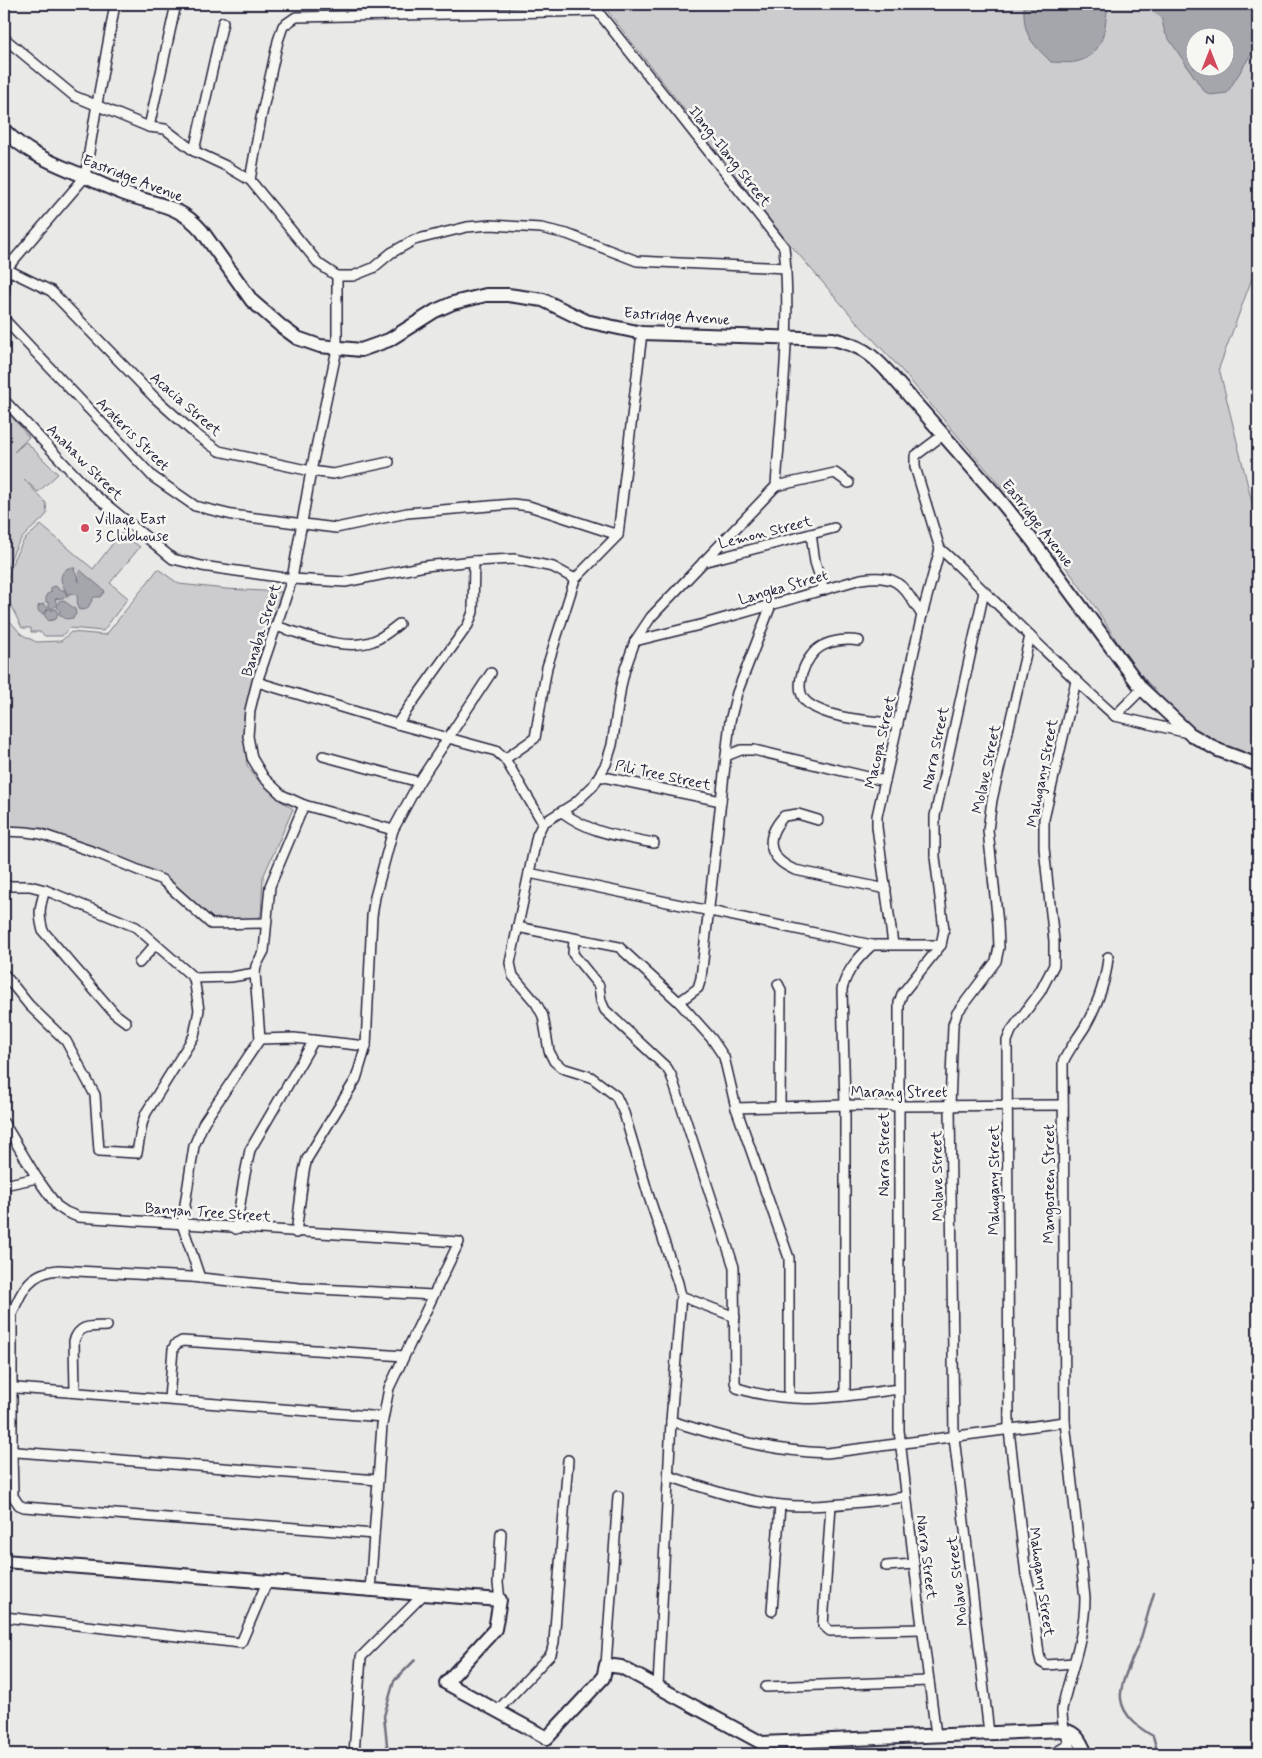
<svg xmlns="http://www.w3.org/2000/svg" width="1262" height="1758" font-family="Mynerve,sans-serif">
<rect width="100%" height="100%" fill="#e9e9e7"/>
<filter id="ink" filterUnits="userSpaceOnUse"><feTurbulence type="fractalNoise" baseFrequency=".02" numOctaves="2"/><feDisplacementMap in="SourceGraphic" scale="10" xChannelSelector="R" yChannelSelector="G"/><feConvolveMatrix kernelMatrix="1 2 1 2 8 2 1 2 1" color-interpolation-filters="sRGB"/></filter>
<g filter="url(#ink)">
<g fill="#ccccce" stroke="#777784" fill-rule="evenodd">
<path d="M602,4h656v120l-2,3 2,12v123l-39,106 39,159v232l-41,-16 -25,-16 -28,-26 -34,-39 -34,-54 -57,-77 -142,-166 -42,-45 -73,-85zM1194,38h30v30h-30z"/>
<path d="M4,408l25,29 -15,15 12,-10 32,32 -20,18 -14,-13 22,24 1,11c-7,9 -16,14 -23,22 -11,12 -15,28 -20,44z"/>
<path d="M41,525l52,44 28,-36 19,14 -30,36 18,15 -25,33 -34,-3 -7,8h-17l-5,-4h-9v-4h-9l-14,-28 -1,-19 7,-23 10,-18z"/>
<path d="M158,569l21,15 47,5 56,3 -22,61 -17,68 4,44 8,12 23,22 15,10 -30,68 -2,38 -4,4 -45,2 -44,-42 -126,-51h-38v-234l6,27 11,13 15,8 25,-1 10,-9 35,3z"/>
</g>
<g fill="#a5a5ac" stroke="#71717f" fill-rule="evenodd">
<path d="M1024,4h84c-3,21 -3,50 -29,57 -8,3 -20,1 -28,1 -21,-21 -28,-26 -27,-58z"/>
<path d="M1141,4c7,0 18,-2 24,0 11,5 23,5 35,0h58v39l-31,50 -17,2 -7,-5 -38,-57 -4,-16zM1194,38h30v30h-30z"/>
<path d="M68,568h7l-1,3 2,2 3,9 -1,-6 2,-6 25,21 -5,6h-6l-7,12 -6,1 -3,-1 -1,-14 -5,-2 -4,2c-6,-11 -12,-19 0,-27z"/>
<path d="M56,586l3,4h5l4,7 -13,2 2,6 -5,4 -3,-2v-4l-3,-1v-7l5,-3v-5z"/>
<path d="M63,600l12,9 1,5 -3,4 -7,1 -7,-5 1,-3 -3,-3 2,-7z"/>
<path d="M43,604l8,6 5,-1 2,4 -2,6 -7,2 -5,-6 4,-6 -5,5 -5,-3v-5z"/>
</g>
<g fill="none" stroke-linecap="round" stroke-linejoin="round">
<g stroke="#71717f" stroke-width="2.5">
<path d="M1154,1593c-5,16 -9,32 -14,48 -6,15 -21,42 -19,58 2,17 19,30 32,37l5,18"/>
<path d="M388,1754l-4,-38 10,-35 21,-21"/>
</g>
<defs>
<g id="street">
<path d="M592,4l192,243c8,76 -3,163 -8,239l-125,131 -16,24 -10,28 -4,17 -9,59 -6,19 -13,22 -18,17 -32,20 -6,12 -27,128 3,13 23,27 7,13 6,35 5,10 8,7 29,9 25,19 8,17 25,84 29,86 3,13 -10,125 -13,266"/>
<path d="M4,38l70,58 75,31 16,2 29,22 32,15 24,14 69,84 18,12h16l20,-8 18,-15 23,-13 53,-13 23,-2 51,3 26,6 70,27 149,7"/>
<path d="M149,127l27,-123"/>
<path d="M194,151l29,-129"/>
<path d="M250,180l11,-62 17,-77 5,-15 13,-9 303,-6"/>
<path d="M4,268l47,23 104,107 39,35 25,18 92,20 22,3 56,-12"/>
<path d="M337,276v73l-26,122 -19,108 -35,103 -7,28 -2,26 4,22 12,20 18,17 22,10 89,25"/>
<path d="M4,296l2,-27 79,-92 12,-73 18,-100"/>
<path d="M4,319l149,158 42,29 37,9 104,13 71,-15 106,-9 16,2 89,29"/>
<path d="M4,400l87,92 82,67 29,7 90,13 53,3 80,-16 49,-5 40,-2 39,8 22,12"/>
<path d="M776,486l59,-13 14,10"/>
<path d="M811,534l4,28 9,28"/>
<path d="M940,549c17,14 31,30 47,45 42,41 84,83 128,122"/>
<path d="M940,549l-25,-82v-11l28,-21"/>
<path d="M703,562l131,-34"/>
<path d="M275,626c29,8 69,26 98,15 9,-3 18,-11 26,-17"/>
<path d="M635,641l69,-17 157,-45c39,-6 42,8 61,36"/>
<path d="M859,641c-11,-2 -26,-1 -37,5 -17,9 -32,45 -13,58 23,16 61,16 89,20"/>
<path d="M257,682l140,42 99,27 9,8 38,64"/>
<path d="M1115,716l73,17"/>
<path d="M1115,716l27,-27"/>
<path d="M397,724l71,-99 5,-13 1,-51"/>
<path d="M323,756l96,26"/>
<path d="M726,756l15,-6h13l131,31"/>
<path d="M505,759l30,-21 12,-71 28,-88 43,-44 24,-202"/>
<path d="M599,776l122,25"/>
<path d="M562,812c30,22 57,24 92,31"/>
<path d="M818,820l-20,-6 -14,2c-20,22 -17,42 11,54l91,19"/>
<path d="M4,831l22,1 15,2 56,19 65,27 49,44 55,-1"/>
<path d="M529,873l343,72h69"/>
<path d="M4,886h26l15,4 91,37 58,51 37,-1 24,-4"/>
<path d="M45,890c-5,16 -7,23 -2,41l71,82 12,9"/>
<path d="M517,927l102,20 60,55 33,37 12,18 12,51 53,150v139"/>
<path d="M574,939l-1,15 26,32 2,15 4,9 62,58 4,7 63,192 1,115 2,6c55,18 105,9 161,1"/>
<path d="M893,944l-16,-117v-11l45,-201 18,-66"/>
<path d="M139,963l16,-18"/>
<path d="M4,974l25,31 37,36 29,54 4,56 38,2 5,-29 4,-11 48,-77 5,-26 -5,-32"/>
<path d="M778,984l3,6 -1,116"/>
<path d="M679,1002l19,-14 3,-10 29,-257 7,-28 34,-88"/>
<path d="M260,1039l34,-1 72,8"/>
<path d="M736,1108l109,-3 53,1 165,-1"/>
<path d="M4,1123l33,55 20,28 9,6 12,5 381,25 -70,146 -7,37 -12,166"/>
<path d="M4,1185l33,-7"/>
<path d="M236,1229l8,-50 6,-29 64,-110"/>
<path d="M296,1233l8,-62 3,-12 49,-80 10,-33 6,-130 3,-19 18,-67 26,-48 72,-109"/>
<path d="M200,1278l-18,-54 12,-78 10,-24 56,-83 -5,-66 1,-7 8,-15 6,-65 34,-81"/>
<path d="M681,1296l54,21"/>
<path d="M4,1387l379,30"/>
<path d="M75,1392l-1,-51c6,-18 18,-14 33,-15"/>
<path d="M845,1396v-291l-3,-116c5,-19 16,-31 30,-44"/>
<path d="M169,1399l4,-50 2,-4 7,-4 222,15"/>
<path d="M671,1421c55,17 98,30 156,32l238,-31"/>
<path d="M4,1451l374,29"/>
<path d="M669,1476c43,15 87,30 134,30 34,0 69,-5 103,-9"/>
<path d="M831,1505l-8,120 7,6 92,-2"/>
<path d="M374,1534l-350,-27 -5,-2 -6,-9 -1,-45v-137c9,-23 18,-42 46,-44l133,7 109,11 133,7"/>
<path d="M886,1566l28,-2"/>
<path d="M500,1600l-2,-17 3,-50"/>
<path d="M772,1611l8,-106"/>
<path d="M4,1617l237,26 26,-61"/>
<path d="M1074,1663l-28,2 -5,-3 -2,-8 -7,-57 -6,-22 -17,-145 -2,-389 4,-10 29,-39 14,-27v-24l-10,-93v-29l32,-138"/>
<path d="M606,1665l12,-169"/>
<path d="M766,1687l163,-6"/>
<path d="M498,1710l53,-56 3,-12 14,-182"/>
<path d="M989,1733l-35,-296 -4,-331 3,-81 4,-12 39,-52 3,-14 -1,-23 -10,-94 4,-30 38,-164"/>
<path d="M936,1735l-22,-171 -15,-134v-427l3,-9 39,-49 3,-15 -9,-73v-41l49,-224"/>
<path d="M354,1754l7,-97 62,-62"/>
<path d="M1053,1754l17,-10"/>
<path d="M1073,1754c-5,-14 -12,-29 -11,-45 8,-37 23,-73 23,-111l-20,-176 -2,-360c6,-13 15,-24 23,-37 12,-22 20,-44 22,-68"/>
</g>
<g id="secondary">
<path d="M4,130c23,24 52,34 82,47 13,6 25,12 39,17 31,11 54,10 77,37l50,70 30,26 15,11 23,8 41,4 28,-10 46,-29 18,-8 33,-8h22l35,5 43,21 56,12 191,6c27,7 37,13 56,34l107,122 36,45 110,149 48,45 28,16 40,15"/>
<path d="M4,1561l496,39 -5,29 -49,54 101,55 56,-60 3,-13 15,2 141,76 302,-13c14,3 17,13 22,24"/>
</g>
</defs>
<use href="#street" stroke="#22223b" stroke-width="12"/>
<use href="#secondary" stroke="#22223b" stroke-width="16"/>
<use href="#street" stroke="#f6f6f2" stroke-width="9"/>
<use href="#secondary" stroke="#f6f6f2" stroke-width="12"/>
</g>
</g>
<circle fill="#d1495b" stroke="#f6f6f2" stroke-width="2" cx="85" cy="528" r="5"/>
<g text-anchor="middle" stroke-width="5" stroke-linejoin="round" paint-order="stroke">
<g font-size="15" fill="#22223b" stroke="#f6f6f2">
<text transform="translate(730 156) rotate(52)" y="5">Ilang-Ilang Street</text>
<text transform="translate(133 178) rotate(21)" y="5">Eastridge Avenue</text>
<text transform="translate(677 316) rotate(4)" y="5">Eastridge Avenue</text>
<text transform="translate(186 404) rotate(41)" y="5">Acacia Street</text>
<text transform="translate(133 434) rotate(45)" y="5">Arateris Street</text>
<text transform="translate(85 462) rotate(45)" y="5">Anahaw Street</text>
<text transform="translate(1038 523) rotate(52)" y="5">Eastridge Avenue</text>
<text transform="translate(765 532) rotate(-14)" y="5">Lemon Street</text>
<text transform="translate(783 587) rotate(-16)" y="5">Langka Street</text>
<text transform="translate(261 630) rotate(-72)" y="5">Banaba Street</text>
<text transform="translate(880 742) rotate(-77)" y="5">Macopa Street</text>
<text transform="translate(935 748) rotate(-78)" y="5">Narra Street</text>
<text transform="translate(986 769) rotate(-78)" y="5">Molave Street</text>
<text transform="translate(1042 773) rotate(-79)" y="5">Mahogany Street</text>
<text transform="translate(663 775) rotate(12)" y="5">Pili Tree Street</text>
<text x="899" y="1097">Marang Street</text>
<text transform="translate(884 1154) rotate(-90)" y="5">Narra Street</text>
<text transform="translate(937 1176) rotate(-91)" y="5">Molave Street</text>
<text transform="translate(994 1180) rotate(-90)" y="5">Mahogany Street</text>
<text transform="translate(1049 1184) rotate(-90)" y="5">Mangosteen Street</text>
<text transform="translate(208 1212) rotate(4)" y="5">Banyan Tree Street</text>
<text transform="translate(927 1557) rotate(83)" y="5">Narra Street</text>
<text transform="translate(957 1581) rotate(-97)" y="5">Molave Street</text>
<text transform="translate(1042 1582) rotate(82)" y="5">Mahogany Street</text>
</g>
<g font-size="15" fill="#22223b" stroke="#f6f6f2" text-anchor="start">
<text x="95" y="524">Village East<tspan x="95" dy="17">3 Clubhouse</tspan></text>
</g>
</g>
<rect width="1262" height="1758" fill="none" stroke="#f6f6f2" stroke-width="20"/>
<rect x="10" y="10" width="1242" height="1738" fill="none" stroke="#22223b" stroke-width="2" filter="url(#ink)"/>
<g transform="translate(1210 52)"><circle r="24" fill="#f6f6f2" stroke="#a1a1a9"/>
<path d="M0-4L9 19L0 12L-9 19Z" fill="#d1495b"/>
<text y="-8" font-size="14" font-weight="bold" text-anchor="middle" fill="#22223b">N</text>
</g>
</svg>
